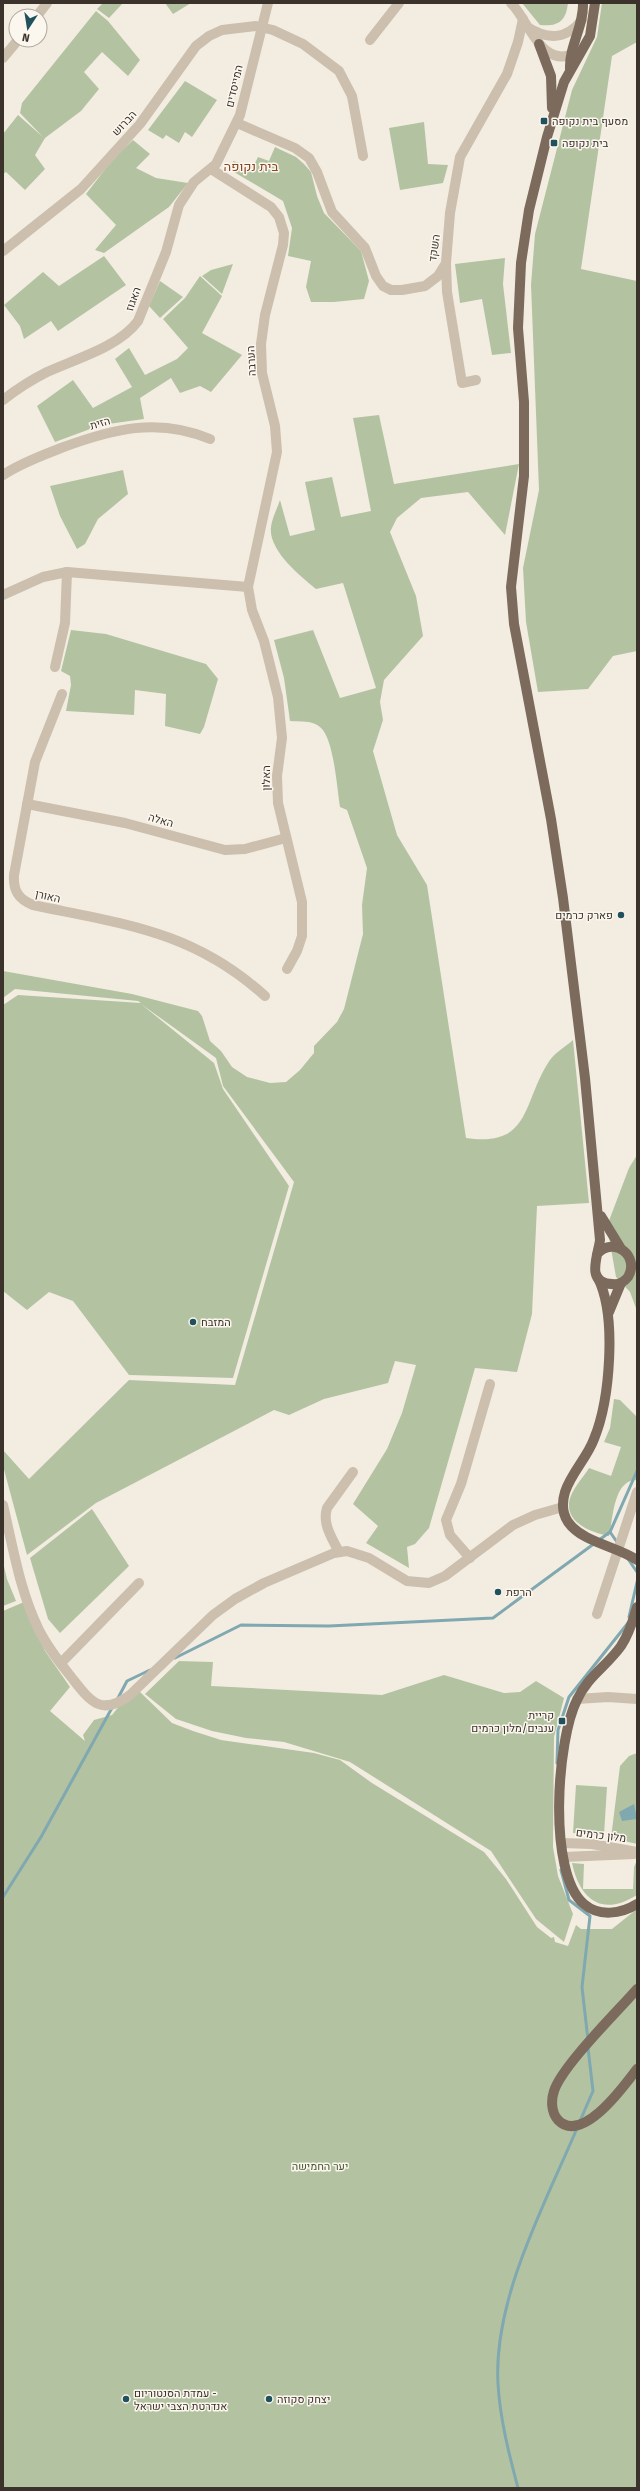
<svg xmlns="http://www.w3.org/2000/svg" width="640" height="2491" font-family="'Fira Sans',Heebo,sans-serif">
<rect width="100%" height="100%" fill="#f3ede1"/>
<g fill="#b3c3a1">
<path d="M103,3h20l-14,15 -12,-9z"/>
<path d="M165,3h26l-18,11z"/>
<path d="M522,3h46c-2,18 -10,24 -28,22z"/>
<path d="M602,3h35v39l-25,14 -31,213 56,12v370l-24,5 -25,33 -50,3 -12,-70 -3,-54 16,-78 -8,-205 4,-51 37,-144 25,-53z"/>
<path d="M96,11l12,10 32,39 -12,16 -26,-24 -18,20 15,17 -18,22 -36,27 -10,17 10,14 -20,21 -19,-18 -3,2v-40l15,-19 25,22 -23,-24 2,-10z"/>
<path d="M185,81l32,19 -25,37 -7,-5 -6,11 -13,-8 -3,4 -15,-9z"/>
<path d="M424,122l4,42 20,1 -5,18 -43,7 -11,-62z"/>
<path d="M133,140l17,14 -14,14 20,10 32,5 -19,24 -65,46 -9,-3 21,-25 -30,-31 27,-35z"/>
<path d="M275,147l21,10 8,7 7,8 6,24 7,17 37,38 8,30 -5,18 -30,3h-23l-5,-15 5,-26 -23,-5 4,-28 -9,-27 -49,-29 -1,-11 20,6 5,-10 11,4z"/>
<path d="M104,256l22,29 -68,46 -7,-10 -27,18 -4,-13 -16,-21 39,-33 16,14z"/>
<path d="M505,258l-2,26 8,69 -19,2 -10,-56 -22,4 -5,-39z"/>
<path d="M233,264l-11,30 -20,-18 9,-6z"/>
<path d="M200,276l22,20 -20,37 40,22 -31,37 -11,-6 -20,7 -9,-15 -31,20 4,21 -43,6 -46,17 -18,-36 36,-26 20,28 39,-21 -17,-28 14,-11 16,27 32,-16 11,-11 -25,-29 22,-21z"/>
<path d="M160,281l23,16 -23,21 -11,-12z"/>
<path d="M379,415l15,69 125,-20 -14,71 -37,-43 -47,6 -24,20 -7,14 26,64 7,40 -39,44 -4,22 3,18 -10,31 24,84 30,50 39,253c65,9 56,-34 82,-75 5,-9 17,-16 25,-23l16,163 -52,3 -5,108 -15,58 -42,-4 -46,160 -14,16 -8,3 2,21 -43,-25 12,-17 -25,-22 34,-55 15,-36 14,-48 -21,-4 -7,22 -64,16 -35,16 -15,-5 -178,93 -69,52 -24,-89v-16l26,29 100,-99 106,5 59,-203 -71,-96 -7,-28 -75,-54 73,59 9,26 66,97 -56,192 -104,-3 -56,-74 -24,-9 -22,18 -24,-19v-286l15,-10 123,8 -3,-2 -123,-12 -12,9v-27l129,23 66,17 4,5 8,25 11,10 11,16 15,10 23,6 16,-1 14,-12 14,-17v-7l23,-24 7,-13 19,-75 -1,-29 5,-37 -20,-58 -7,-3c-3,-18 -6,-69 -20,-80 -8,-7 -20,-5 -30,-6l-6,-43 -10,-38 39,-10 27,68 36,-10 -33,-105 -27,6c-16,-13 -48,-39 -45,-62 1,-9 6,-18 9,-27l10,36 25,-6 -10,-48 27,-5 9,40 30,-6 -18,-93z"/>
<path d="M123,470l5,24 -30,25 -13,25 -8,5 -17,-33 -10,-30z"/>
<path d="M71,630l35,4 100,30 12,15 -14,48 -4,7 -35,-8 1,-32 -31,-4 -1,25 -68,-4 5,-26 -1,-9 -9,-5z"/>
<path d="M637,1155v156l-7,-19 -14,-15 -9,-51 22,-58z"/>
<path d="M614,1399l6,1 17,17v63c-24,-1 -24,41 -28,56 -16,-3 -42,-12 -40,-33 1,-12 14,-25 20,-35l22,8 10,-29 -17,-5 6,-14z"/>
<path d="M92,1509l37,57 -69,67 -12,-14 -18,-61z"/>
<path d="M3,1562l4,17 9,22 -13,5z"/>
<path d="M24,1602l21,49 25,36 -20,24 35,30 -2,-6 11,-15 18,-5 8,-10 19,-14 33,32 21,8 28,9 93,13 26,7 32,23 112,69 22,27 31,48 14,11 3,-1 1,5 13,4 8,-21 5,4h31l25,-20v579h-634v-877z"/>
<path d="M179,1661l34,1 -2,24 171,9 62,-20 60,18 16,-1 16,-11 28,17 -10,39 -1,110 5,29 15,38 -9,28 -28,-23 -45,-68 -141,-89 -66,-20 -38,-4 -34,-7 -36,-12 -31,-25z"/>
<path d="M637,1753v91l-26,-6 9,-72 9,-10z"/>
<path d="M576,1785l31,2 -3,48 -31,-2z"/>
<path d="M637,1860v35c-35,22 -57,5 -65,-32l12,1 -1,25h50l1,-22z"/>
</g>
<path fill="#80a8b0" d="M634,1804l3,15 -15,2 -3,-9z"/>
<g fill="none" stroke-linecap="round" stroke-linejoin="round">
<g stroke="#80a8b0" stroke-width="3">
<path d="M599,1540l11,-8"/>
<path d="M617,1542l-7,-10 27,-61"/>
<path d="M628,1559l9,13"/>
<path d="M629,1617l8,-35"/>
<path d="M175,1658l66,-33 88,1 164,-8 102,-75"/>
<path d="M117,1700l10,-19 23,-11"/>
<path d="M557,1763l1,-33 11,-33 59,-74"/>
<path d="M561,1870l8,30 21,16 -8,71 6,53"/>
<path d="M3,1897l38,-60 72,-131"/>
<path d="M580,2121l13,-30 -5,-43"/>
<path d="M518,2488c-9,-34 -18,-69 -20,-104 -5,-85 47,-180 80,-258"/>
</g>
<g stroke="#ccbfad" stroke-width="10">
<path d="M511,3c18,17 30,69 67,49"/>
<path d="M37,16l10,-13"/>
<path d="M527,27c21,13 39,13 55,-7"/>
<path d="M370,40l29,-37"/>
<path d="M3,58l15,-18"/>
<path d="M237,123l58,25 14,10 8,14 15,40 33,36 11,28 7,10 8,4h11l23,-4 13,-10 8,-13 4,-50 10,-56 47,-83 11,-32 5,-23"/>
<path d="M211,169l60,38 8,10 5,16 -1,12 -18,70 -4,29 1,29 13,53 2,26 -29,135 4,23 12,31 14,56 4,41 -5,38 1,27 24,99v34l-5,15 -10,18"/>
<path d="M3,251l78,-62 59,-65 56,-78 13,-10 13,-6 34,-4 17,4 30,14 36,27 13,25 11,60"/>
<path d="M446,264l1,28 15,91 14,-3"/>
<path d="M3,400c14,-11 28,-20 44,-28 28,-13 72,-25 91,-51l28,-69 13,-47 15,-23 22,-18 24,-49 28,-112"/>
<path d="M3,475c18,-12 38,-19 58,-27 51,-19 97,-31 149,-9"/>
<path d="M3,595l40,-18 24,-5 181,15"/>
<path d="M55,667l10,-44 2,-51"/>
<path d="M62,694l-27,68 -21,113c-1,15 4,24 19,30 91,19 160,26 232,91"/>
<path d="M27,804l98,19 100,27 20,-1 41,-11"/>
<path d="M3,1505c10,42 17,87 36,125 9,18 21,33 33,48 18,23 29,39 58,17l83,-80 22,-16 29,-16 70,-30 13,-2 22,7 38,23 22,2 16,-7 68,-51 22,-10 28,-8"/>
<path d="M339,1552c-7,-14 -17,-28 -12,-44l26,-36"/>
<path d="M470,1558l-20,-23 -4,-15 15,-36 29,-100"/>
<path d="M597,1614l40,-122"/>
<path d="M61,1663l78,-80"/>
<path d="M577,1699l31,-2 29,2"/>
<path d="M562,1843l30,1 45,8"/>
<path d="M564,1857l70,-3"/>
</g>
<g stroke="#7c6b5d" stroke-width="10">
<path d="M595,3l-5,33 -26,46 -17,55 -18,73 -8,53 -3,65 6,74v74l-13,111 3,37 37,195 12,79 22,180 15,162c-2,16 -15,43 12,44 6,1 12,-2 16,-7 12,-20 -13,-42 -31,-23"/>
<path d="M539,44l12,32 1,32"/>
<path d="M570,69c-1,-23 14,-43 13,-66"/>
<path d="M601,1216l19,31"/>
<path d="M598,1278c19,38 12,122 -4,161 -7,19 -23,34 -29,53 -3,10 -3,21 3,30 15,21 49,24 69,38"/>
<path d="M609,1312l12,-29"/>
<path d="M637,1607c-4,14 -8,27 -16,39 -14,20 -34,31 -44,54 -20,39 -30,173 7,204 15,13 37,10 53,0"/>
<path d="M637,1989c-20,23 -75,77 -83,102 -3,9 -3,21 4,29 24,25 66,-34 79,-51"/>
</g>
</g>
<g fill="#21515c" stroke="#fbf6ee" stroke-width="1.5">
<rect x="540" y="117" width="8" height="8" rx="2"/>
<rect x="550" y="139" width="8" height="8" rx="2"/>
<circle cx="621" cy="915" r="4"/>
<circle cx="193" cy="1322" r="4"/>
<circle cx="498" cy="1592" r="4"/>
<rect x="558" y="1717" width="8" height="8" rx="2"/>
<circle cx="126" cy="2399" r="4"/>
<circle cx="269" cy="2399" r="4"/>
</g>
<g text-anchor="middle" stroke-width="3" stroke-linejoin="round" paint-order="stroke">
<g font-size="11" fill="#3a322b" stroke="#fbf6ee">
<text transform="translate(234 86) rotate(-77)" y="4">המייסדים</text>
<text transform="translate(124 123) rotate(-47)" y="4">הברוש</text>
<text transform="translate(434 248) rotate(-82)" y="4">השקד</text>
<text transform="translate(133 299) rotate(-70)" y="4">האגוז</text>
<text transform="translate(251 361) rotate(-93)" y="4">הערבה</text>
<text transform="translate(100 423) rotate(-16)" y="4">הזית</text>
<text transform="translate(266 778) rotate(-89)" y="4">האלון</text>
<text transform="translate(161 820) rotate(16)" y="4">האלה</text>
<text transform="translate(48 896) rotate(13)" y="4">האורן</text>
<text transform="translate(601 1835) rotate(7)" y="4">מלון כרמים</text>
</g>
<g font-size="11" fill="#3a322b" stroke="#fbf6ee" text-anchor="start">
<text x="552" y="125">מסעף בית נקופה</text>
<text x="562" y="147">בית נקופה</text>
<text x="613" y="919" text-anchor="end">פארק כרמים</text>
<text x="201" y="1326">המזבח</text>
<text x="506" y="1596">הרפת</text>
<text x="554" y="1719" text-anchor="end">קריית<tspan x="554" dy="13">ענבים/מלון כרמים</tspan></text>
<text x="134" y="2397">עמדת הסנטוריום -<tspan x="134" dy="13">אנדרטת הצבי ישראל</tspan></text>
<text x="277" y="2403">יצחק סקוזה</text>
</g>
<g font-size="11" fill="#44582f" stroke="#fbf6ee">
<text x="320" y="2170">יער החמישה</text>
</g>
<g font-size="13" fill="#884925" stroke="#fbf6ee">
<text x="251" y="171">בית נקופה</text>
</g>
</g>
<rect width="640" height="2491" fill="none" stroke="#3a322b" stroke-width="8"/>
<g transform="translate(28 28) rotate(192)"><circle r="19" fill="#fbf6ee" stroke="#aea8a0"/>
<path d="M0-3L7 15L0 10L-7 15Z" fill="#21515c"/>
<text y="-6" font-size="11" font-weight="bold" text-anchor="middle" fill="#3a322b">N</text>
</g>
</svg>
